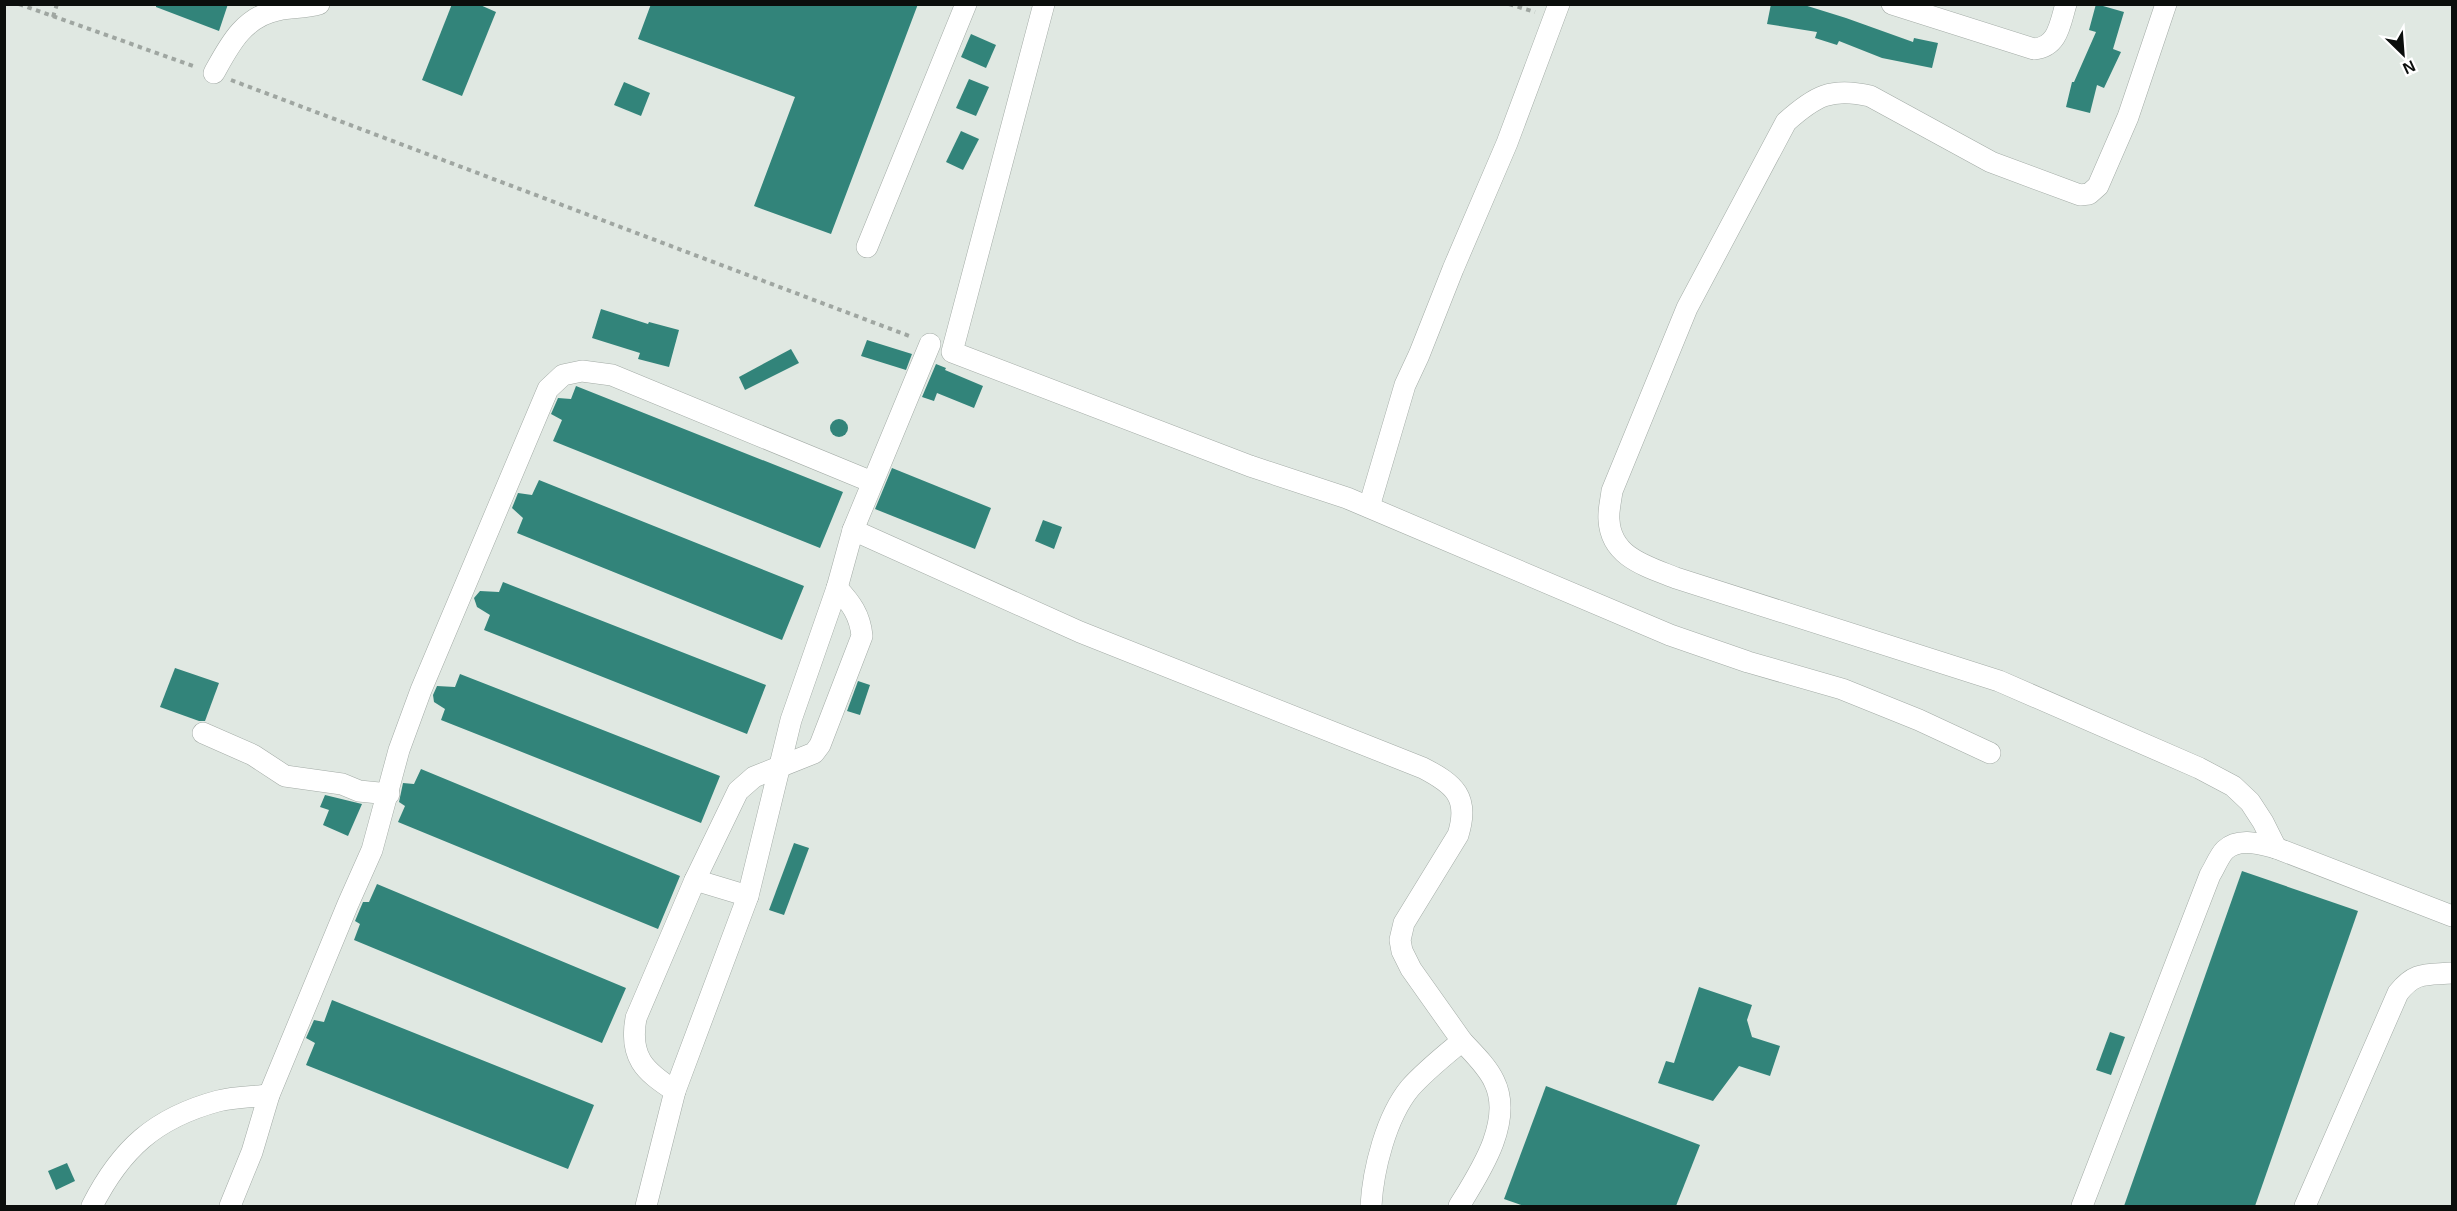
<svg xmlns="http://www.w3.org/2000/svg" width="2457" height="1211" font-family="Arial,sans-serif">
<rect width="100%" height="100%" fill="#e0e8e2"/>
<g fill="#32847a">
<path d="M156,4h72l-9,27 -63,-24z"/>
<path d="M452,4h26l18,8 -34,84 -40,-16z"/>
<path d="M651,4h267l-87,230 -77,-28 41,-109 -157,-58z"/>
<path d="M1771,4h30l45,14 67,24 1,-4 24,5 -6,25 -50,-10 -43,-17 -2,4 -22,-7 2,-6 -50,-8z"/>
<path d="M2096,4l28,8 -11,37 8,3 -17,36 -7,-3 -7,28 -24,-6 6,-25h2l22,-50 -7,-2z"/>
<path d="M971,34l25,11 -10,23 -25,-11z"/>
<path d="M969,79l20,8 -13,29 -20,-8z"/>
<path d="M624,82l26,11 -9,23 -27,-11z"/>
<path d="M961,131l18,8 -16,31 -17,-8z"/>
<path d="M601,309l47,15 1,-2 30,8 -10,37 -31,-8 2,-6 -48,-15z"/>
<path d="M867,340l45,14 -6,16 -45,-14z"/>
<path d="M791,349l8,14 -54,27 -6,-13z"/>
<path d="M936,364l10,4 -1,2 38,16 -9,22 -37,-15 -3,8 -12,-4z"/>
<path d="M576,386l267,106 -23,56 -267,-107 9,-21 -11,-6 7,-16 13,1z"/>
<circle cx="839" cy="428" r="9"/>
<path d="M892,468l99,40 -16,41 -100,-40z"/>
<path d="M539,480l265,106 -22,54 -265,-107 6,-15 -11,-10 6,-15 14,2z"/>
<path d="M1043,520l19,7 -8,22 -19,-8z"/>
<path d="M503,582l263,103 -19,49 -263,-104 6,-15 -13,-8 -3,-9 6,-7 19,1z"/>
<path d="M175,668l44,15 -14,38h-6l-39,-14z"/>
<path d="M460,674l260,102 -19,47 -260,-103 4,-11 -11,-7 -1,-7 4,-9 18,1z"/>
<path d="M858,681l12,4 -10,30 -13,-4z"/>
<path d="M421,769l259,107 -22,53 -260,-107 7,-16 -6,-4 4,-19 11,1z"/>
<path d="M325,795l37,9 -14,32 -25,-11 6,-15 -9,-3z"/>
<path d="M794,843l15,5 -25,67 -15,-5z"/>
<path d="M2242,871l116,40 -103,295h-131z"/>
<path d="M377,884l249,104 -24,55 -248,-103 6,-16 -5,-3 5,-12 3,-7h6z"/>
<path d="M1699,987l53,18 -5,15 5,17 28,9 -10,30 -31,-10 -26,35 -55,-18 8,-22 8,2z"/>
<path d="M332,1000l262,105 -26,64 -262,-104 9,-22 -9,-5 8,-18 10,2z"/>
<path d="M2110,1032l15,5 -14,38 -15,-5z"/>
<path d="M1546,1086l154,59 -24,61h-152l-20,-7z"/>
<path d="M67,1163l8,18 -19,9 -8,-19z"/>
</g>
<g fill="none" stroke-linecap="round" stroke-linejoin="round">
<defs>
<g id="minor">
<path d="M1044,4l-92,348 298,114 97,32 323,137 78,27 94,27 77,31 71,33"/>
<path d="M1892,4l142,45c24,-2 26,-25 32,-45"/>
<path d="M2166,4l-38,113 -30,69 -9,8 -9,1 -89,-33 -121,-66c-39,-9 -55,0 -84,26l-99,186 -75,183c-1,9 -4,20 -3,29 2,37 37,46 67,58l323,103 200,87 34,18 17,16 13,20 13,26"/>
<path d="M214,73c15,-27 29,-56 64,-63 13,-3 28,-2 41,-6"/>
<path d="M867,247l99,-243"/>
<path d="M930,344l-77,186 227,102 343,136c31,16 47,29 35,67l-54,88 -4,17 2,11 9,18 51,72"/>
<path d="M1369,507l36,-122 14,-30 34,-86 54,-126 52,-139"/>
<path d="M203,733l50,22 32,21 57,8 17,7 30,3"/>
<path d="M695,880l53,16"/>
<path d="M675,1091c-31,-20 -46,-34 -39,-73l59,-138 43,-89 16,-14 60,-24 6,-8 42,-109c-2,-21 -11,-33 -25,-48"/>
<path d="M92,1206c29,-57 63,-88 126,-105 16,-4 34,-4 51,-6"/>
<path d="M230,1206l22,-54 17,-57 79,-191 24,-54 27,-100 22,-60 127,-301 15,-14 19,-4 30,4 260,107"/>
<path d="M646,1206l29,-115 73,-195 43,-176 46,-132 16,-58"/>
<path d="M1371,1206c2,-36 15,-89 39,-118 15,-17 34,-32 52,-47 11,12 25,25 32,40 20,40 -14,91 -35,125"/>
<path d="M2082,1206l128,-331c5,-8 9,-19 15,-25 14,-13 35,-6 51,-2l176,68"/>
<path d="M2305,1206l93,-213c17,-22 29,-18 54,-20"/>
</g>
</defs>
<use href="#minor" stroke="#a3aba6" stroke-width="22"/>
<g stroke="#9fa6a1" stroke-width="4" stroke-dasharray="4.5 4.5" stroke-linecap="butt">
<path d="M19,4l177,63"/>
<path d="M1509,4l26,8"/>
<path d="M53,17l4,-13"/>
<path d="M231,80l681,257"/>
</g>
<use href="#minor" stroke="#fff" stroke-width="21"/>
</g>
<rect width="2457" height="1211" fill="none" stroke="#0b0e0c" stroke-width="12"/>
<g transform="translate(2403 54) rotate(155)" stroke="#ffffff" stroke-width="4.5" paint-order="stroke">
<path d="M0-4.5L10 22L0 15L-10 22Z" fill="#0b0e0c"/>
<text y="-9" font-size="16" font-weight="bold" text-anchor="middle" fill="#0b0e0c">N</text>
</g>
</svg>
